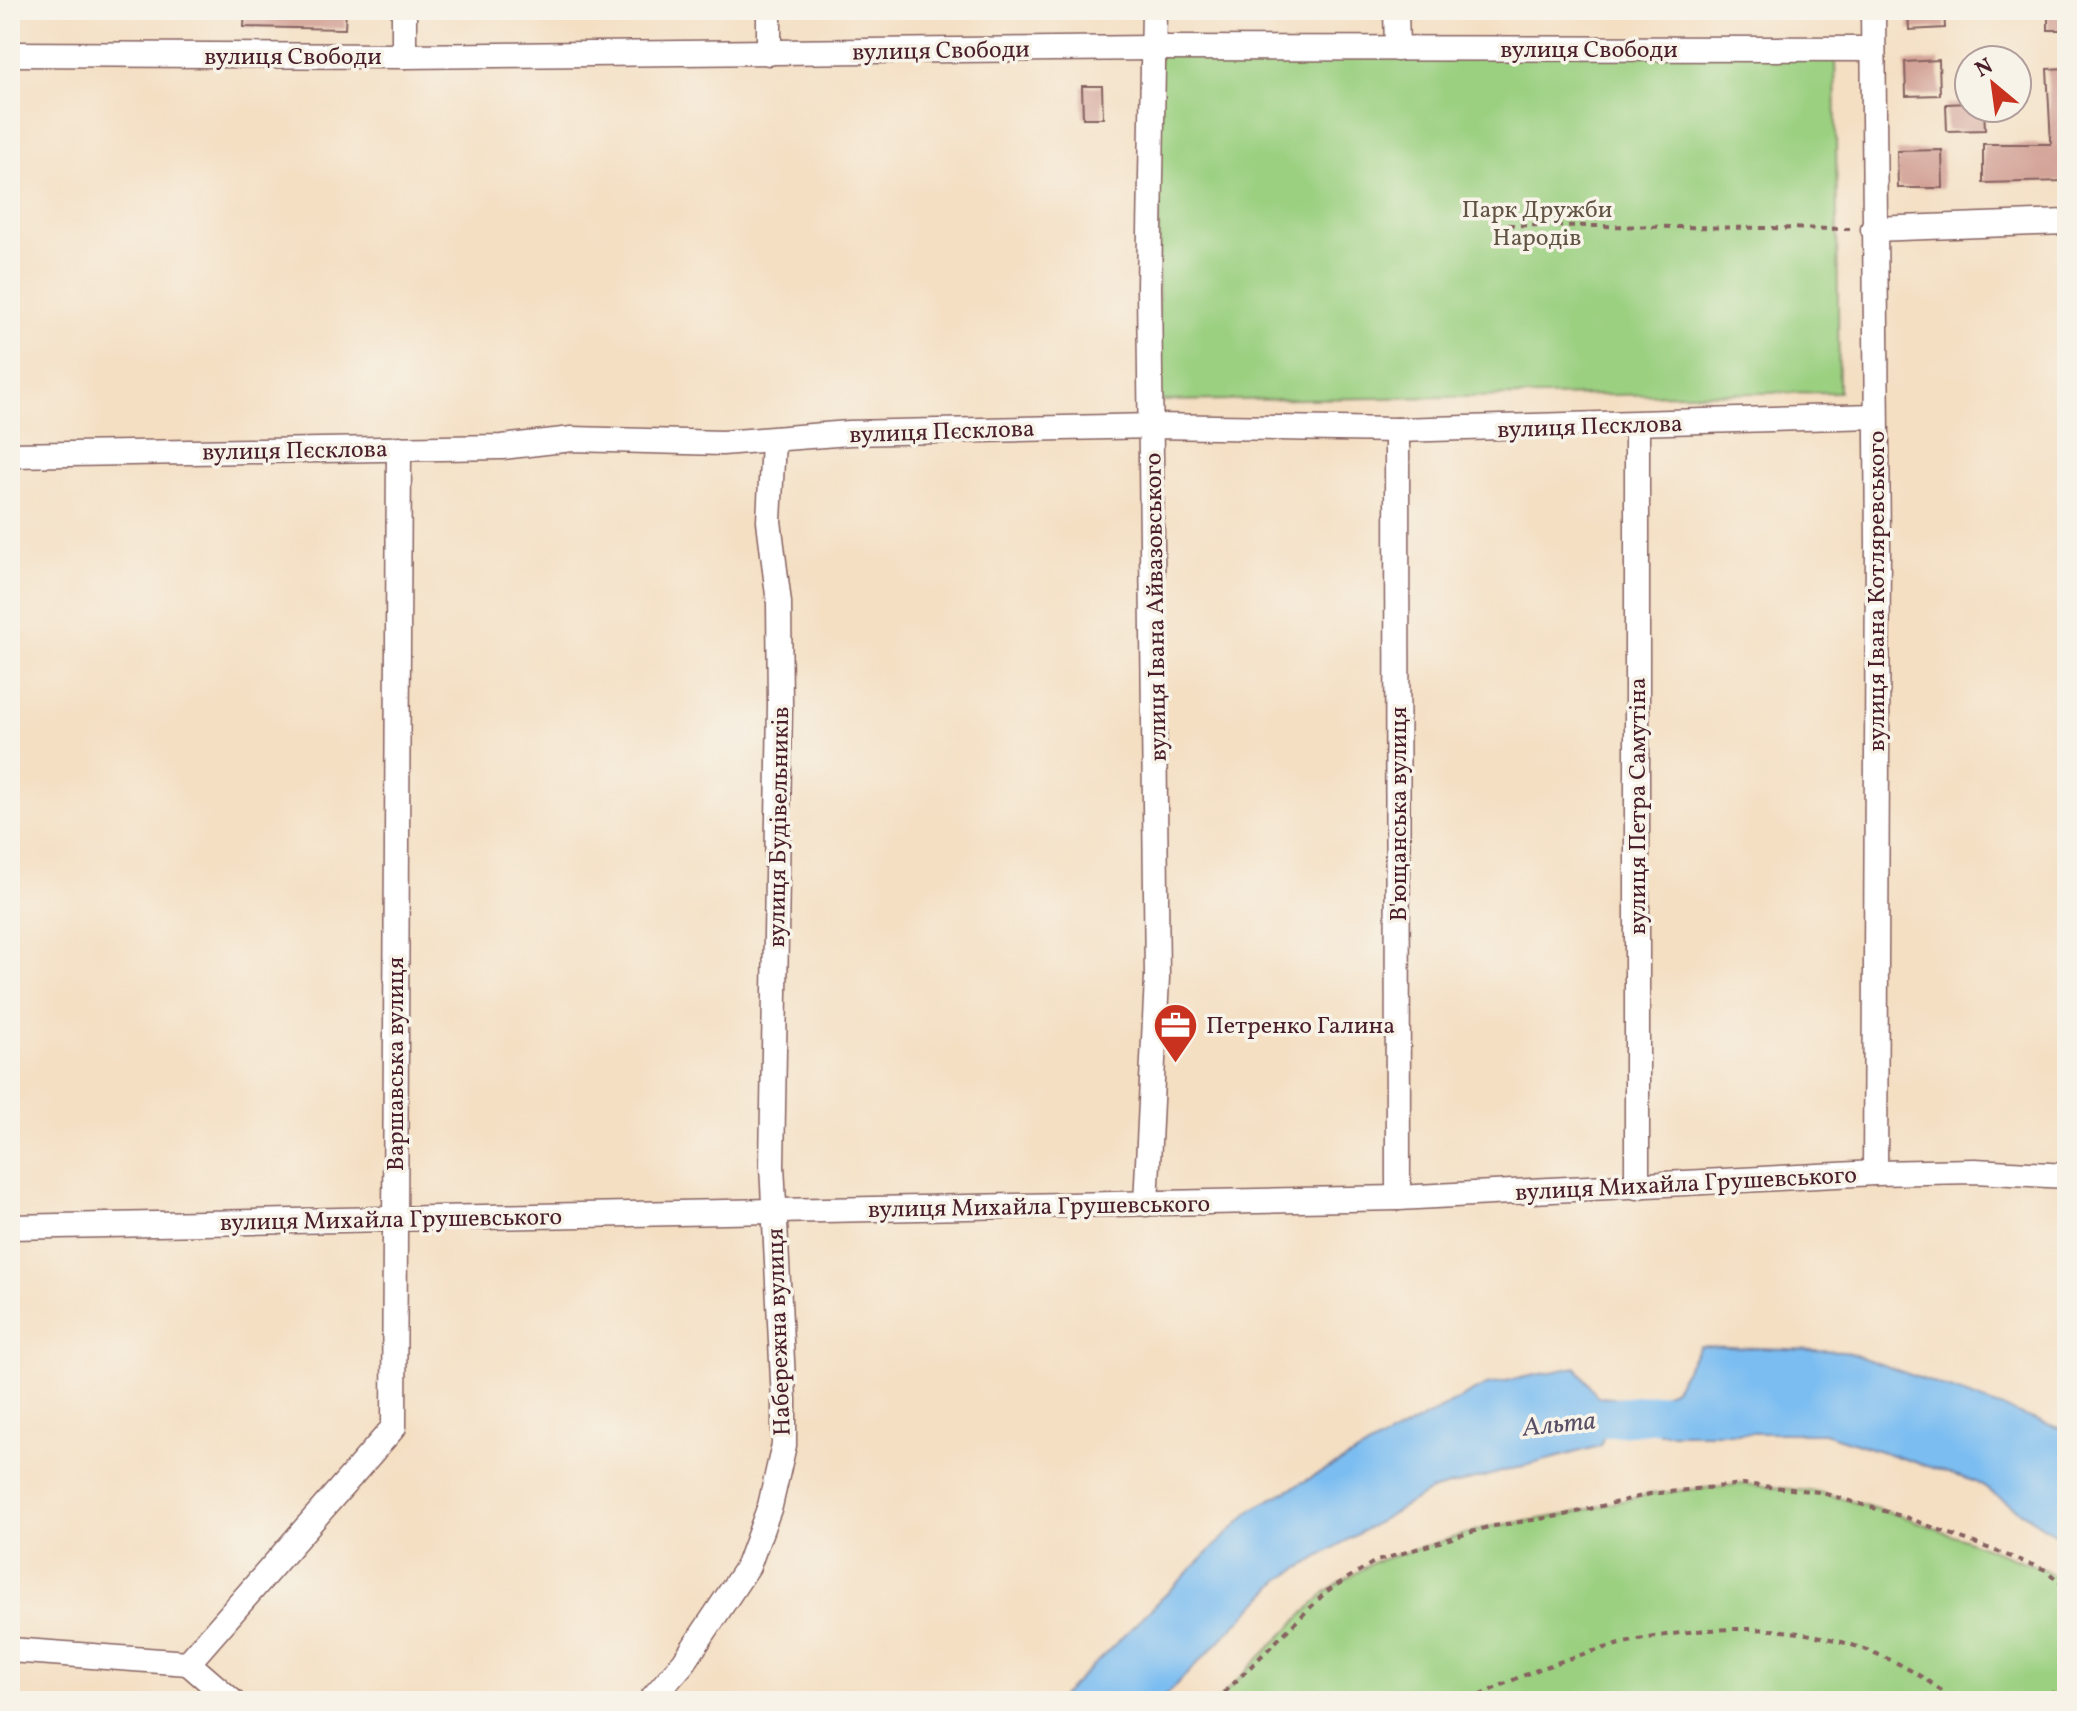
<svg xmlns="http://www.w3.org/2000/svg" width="2077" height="1711" font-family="Vollkorn,serif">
<rect width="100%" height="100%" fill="#f7f3e8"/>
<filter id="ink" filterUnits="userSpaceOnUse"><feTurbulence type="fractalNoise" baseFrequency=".0125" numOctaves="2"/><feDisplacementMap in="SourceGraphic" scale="16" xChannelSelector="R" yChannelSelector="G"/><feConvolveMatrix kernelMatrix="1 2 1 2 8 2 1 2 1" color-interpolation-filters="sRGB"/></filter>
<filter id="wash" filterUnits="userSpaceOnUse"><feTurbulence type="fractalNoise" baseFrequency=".006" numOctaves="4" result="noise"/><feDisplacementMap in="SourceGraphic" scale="32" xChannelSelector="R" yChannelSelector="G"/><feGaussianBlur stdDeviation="1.8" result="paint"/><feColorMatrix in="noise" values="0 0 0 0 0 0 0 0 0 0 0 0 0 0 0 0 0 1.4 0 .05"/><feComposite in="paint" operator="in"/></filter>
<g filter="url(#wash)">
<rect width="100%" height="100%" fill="#f4dfc3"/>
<g fill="#9bd081" stroke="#727856" stroke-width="2">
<path d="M1835,49l4,343 -681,9 1,-347z"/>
<path d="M1743,1484l76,8 89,26 138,52 21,19v112h-851l111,-110 47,-29 114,-35 77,-12 85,-21z"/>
</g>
<g fill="#7cbdf1" stroke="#636e8e" stroke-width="2">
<path d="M1700,1346l144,5 223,80v111l-91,-60 -152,-49h-165l-4,-35 19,-9z"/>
<path d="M1576,1367l22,30 28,2 3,27 -25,9 -4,11 -170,45 -150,89 -120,121h-103l197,-193 232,-123z"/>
</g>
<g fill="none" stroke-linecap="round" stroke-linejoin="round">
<path stroke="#7cbdf1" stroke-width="38" d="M1578,1421l130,-13"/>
</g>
<g id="blocks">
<g fill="#d09b90">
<path d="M245,10h101l-1,19 -101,-2z"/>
<path d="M1908,10h36l1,18 -36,2z"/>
<rect x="2048" y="10" width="19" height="20"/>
<path d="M1939,60l1,35 -34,1 -1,-34z"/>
<path d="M2067,68v113l-84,2v-39h68l-4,-75z"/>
<path d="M1082,86h20l1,32h-20z"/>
<path d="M1969,103v5h15l1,22 -38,1 -1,-27z"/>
<path d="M1942,150l1,38h-45l-1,-37z"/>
</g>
</g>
</g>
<g filter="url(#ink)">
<use href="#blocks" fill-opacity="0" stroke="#866260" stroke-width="2"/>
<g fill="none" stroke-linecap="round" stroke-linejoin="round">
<defs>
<g id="minor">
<path d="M404,10v46"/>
<path d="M769,10v43"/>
<path d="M1396,10l1,39"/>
<path d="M1873,10l5,534 -3,629"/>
<path d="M10,54l394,2 750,-8 719,1"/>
<path d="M1873,229l194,-7"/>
<path d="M1397,430l1,768"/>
<path d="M10,455l492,-8 70,-8 150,4 127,-10 304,-7 244,4 478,-14"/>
<path d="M1637,1187v-762"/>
<path d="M1146,1204l11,-226 -8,-691 5,-277"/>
<path d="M10,1227l1388,-29 477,-25 100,-2 92,5"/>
<path d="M10,1650l178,13 206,-236 5,-979"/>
<path d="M188,1663l44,38"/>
<path d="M650,1701l34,-39 64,-96 22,-60 14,-61v-45l-12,-235 8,-460 -1,-102 -10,-82 4,-80"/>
</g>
</defs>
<use href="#minor" stroke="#866260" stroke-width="27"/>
<g stroke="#866260" stroke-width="4" stroke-dasharray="6 6" stroke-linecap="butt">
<path d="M1508,225l343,4"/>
<path d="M1216,1701l111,-110 47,-29 114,-35 77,-12 85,-21 93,-10 76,8 89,26 138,52 21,19"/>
<path d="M1469,1701c143,-75 351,-115 485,0"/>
<path d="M2039,1701l28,-17"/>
</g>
<use href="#minor" stroke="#fff" stroke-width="24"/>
</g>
</g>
<defs>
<symbol id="office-pin" viewBox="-11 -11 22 30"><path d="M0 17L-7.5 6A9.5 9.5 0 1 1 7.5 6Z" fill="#c8321e" stroke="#f7f3e8"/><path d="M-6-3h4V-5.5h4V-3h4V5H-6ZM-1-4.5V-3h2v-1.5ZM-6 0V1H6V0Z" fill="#fff"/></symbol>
</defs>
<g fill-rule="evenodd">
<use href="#office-pin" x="1150" y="1000" width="51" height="69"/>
</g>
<g text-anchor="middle" stroke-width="7" stroke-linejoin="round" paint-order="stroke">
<g font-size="24" fill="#4a1f2b" stroke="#f7f3e8">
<text x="1589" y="57">вулиця Свободи</text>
<text transform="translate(941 50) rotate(-1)" y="8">вулиця Свободи</text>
<text x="293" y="64">вулиця Свободи</text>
<text transform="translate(1590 426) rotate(-2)" y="8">вулиця Пєсклова</text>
<text transform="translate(942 431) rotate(-2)" y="8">вулиця Пєсклова</text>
<text transform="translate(295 450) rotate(-1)" y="8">вулиця Пєсклова</text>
<text transform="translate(1876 591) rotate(-90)" y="8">вулиця Івана Котляревського</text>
<text transform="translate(1155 607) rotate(-91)" y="8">вулиця Івана Айвазовського</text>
<text transform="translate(1637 806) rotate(-90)" y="8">вулиця Петра Самутіна</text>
<text transform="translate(1398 814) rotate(-90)" y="8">В'ющанська вулиця</text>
<text transform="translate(778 827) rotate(-89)" y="8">вулиця Будівельників</text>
<text transform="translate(395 1064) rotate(-90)" y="8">Варшавська вулиця</text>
<text transform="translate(1686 1183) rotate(-3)" y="8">вулиця Михайла Грушевського</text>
<text transform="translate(1039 1206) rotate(-1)" y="8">вулиця Михайла Грушевського</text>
<text transform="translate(391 1219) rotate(-1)" y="8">вулиця Михайла Грушевського</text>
<text transform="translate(778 1332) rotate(-92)" y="8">Набережна вулиця</text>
</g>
<g font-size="24" fill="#625445" stroke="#f7f3e8">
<text x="1537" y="217">Парк Дружби<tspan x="1537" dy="28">Народів</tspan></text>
</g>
<g font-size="24" fill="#4a1f2b" stroke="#f7f3e8" text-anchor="start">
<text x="1206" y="1033">Петренко Галина</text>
</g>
<g font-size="26" font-style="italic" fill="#594e66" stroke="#f7f3e8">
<text transform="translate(1559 1423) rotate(-6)" y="9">Альта</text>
</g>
</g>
<rect width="2077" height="1711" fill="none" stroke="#f7f3e8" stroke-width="40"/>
<g transform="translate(1993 84) rotate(331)"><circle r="38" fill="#f7f3e8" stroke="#b29e9c" stroke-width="2"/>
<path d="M0-6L14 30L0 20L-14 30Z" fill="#c8321e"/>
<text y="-12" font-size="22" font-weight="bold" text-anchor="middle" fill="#4a1f2b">N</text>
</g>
</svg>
